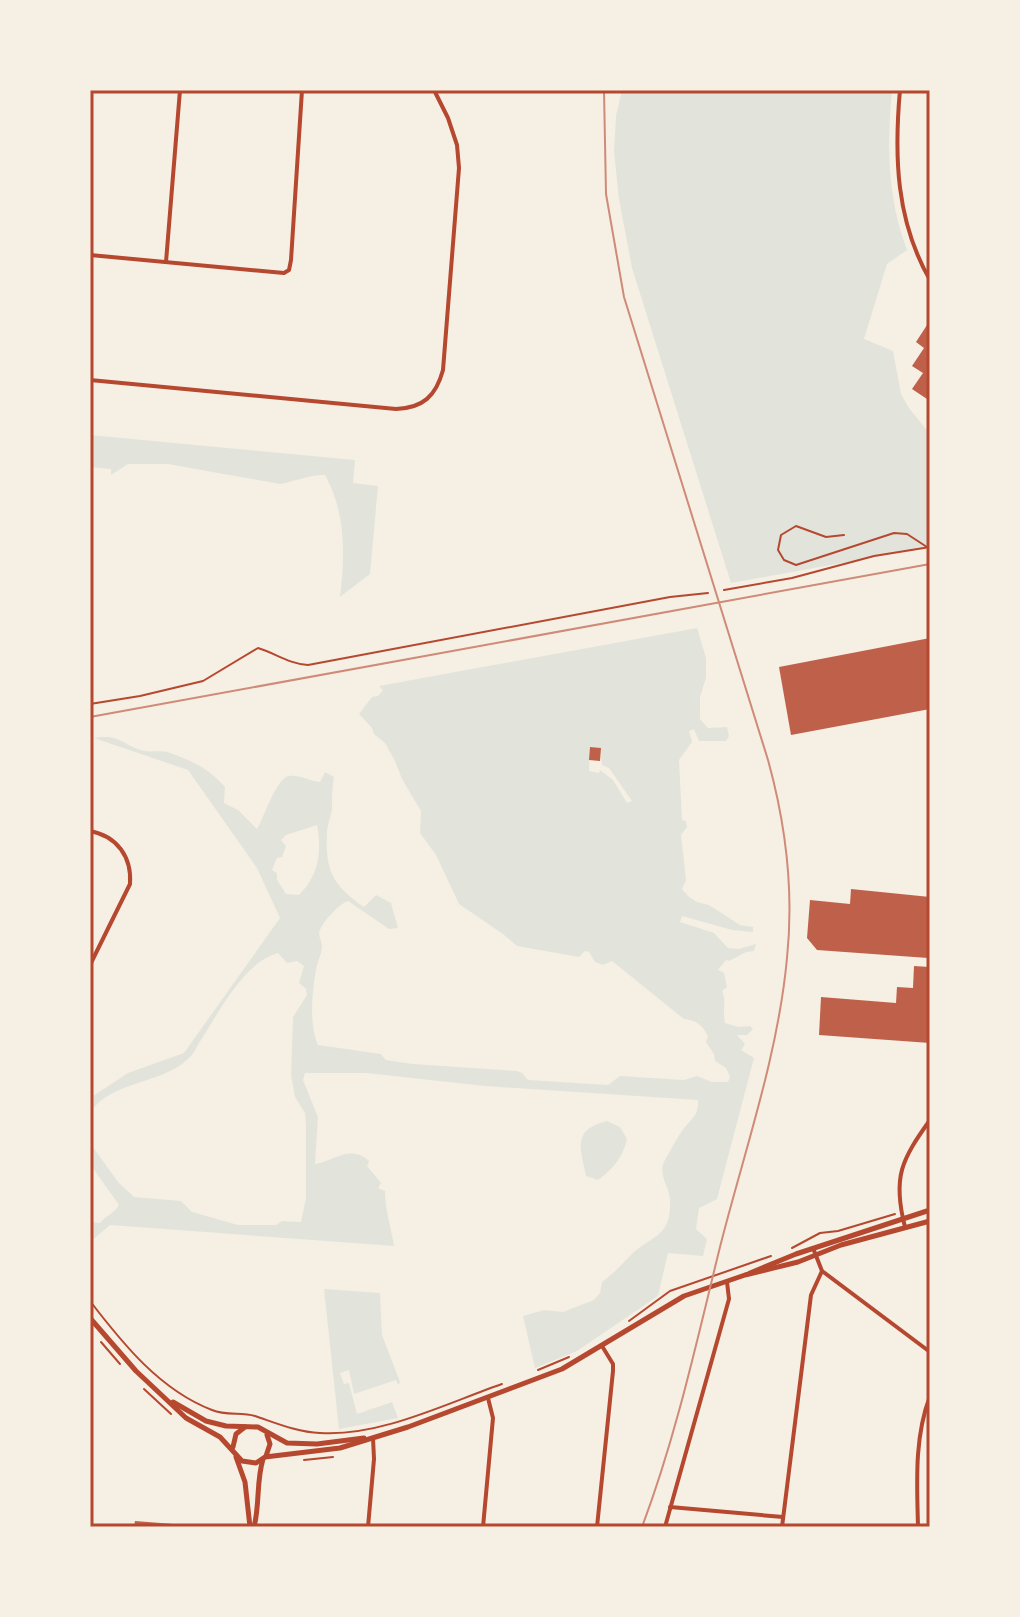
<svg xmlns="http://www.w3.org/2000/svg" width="1020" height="1617" font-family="'Sofia Sans Condensed',sans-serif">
<rect width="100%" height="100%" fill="#f6efe4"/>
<g fill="#e2e4dc" fill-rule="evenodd">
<path d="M622,90h270c-5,56 -5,107 15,160l-20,14 -23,75 29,12 8,43 8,14 21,26v113l-199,36 -99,-315 -13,-69 -5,-47 2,-36z"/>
<path d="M90,435l265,25 -2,23 25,3 -8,88 -30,23c5,-42 6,-84 -15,-122 -17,0 -28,6 -45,9l-112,-20h-40l-17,11v-6l-21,-2z"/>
<path d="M697,628l9,30v20l-6,19v22l8,9 19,-1 2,9 -3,5h-27l-5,-12 -5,2 3,11 -13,18 3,60 4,1 1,6 -6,8 5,45 -4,9 7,8 8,5 12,3 31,20 13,2v5l-21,-2 -50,-14 -2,6 34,11 14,15 11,1 17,-5 -2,7 -8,1 -17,9 -3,-1 -8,10 6,3 3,14 -5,4c5,9 0,21 3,32l13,4 12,-1 3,3 -6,6h-10l8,9 -4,6 13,8 -37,141 -18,9 -3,21 11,10 -4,17 -35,-3 -10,43 -81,55 -42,17 -12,-52 21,-6 19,2 31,-12 6,-7 2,-11c11,-8 18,-16 27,-25 20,-22 43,-17 41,-58 -1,-14 -14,-25 -4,-41 5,-8 10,-19 16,-27 9,-12 17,-15 16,-31l-213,-14 -119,-13h-61l-2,7 15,37 -3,47c19,-3 36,-20 54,-3l-2,5 14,17 -3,5 7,3c0,19 6,36 9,55l-284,-21 -20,17v-20l10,1c6,-8 14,-9 19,-18l-29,-41v-21l28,39 16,15 47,4 11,11 46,13h38l6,-4 19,1 5,-24v-73l-1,-12 -10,-16 -4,-22 2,-58 14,-22 -1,-6 -7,-6 5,-17 -7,-5 -10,2 -9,-10c-34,9 -59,59 -77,87 -4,5 -6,12 -10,16 -26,29 -81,24 -101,57v-15l38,-25 56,-20 96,-135 -23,-50 -69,-98 -94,-32c27,-4 26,6 47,12 8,3 18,0 26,2 24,8 40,15 58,35l-1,16 14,7 19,19c7,-11 19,-51 32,-53 8,-2 22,5 31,6l5,-10 9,5c-2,12 -2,20 -2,32 -1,8 -5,16 -5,24 -2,38 6,52 37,74l12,-12 15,8 7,25 -9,1 -41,-28c-9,3 -27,22 -29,32 0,3 3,10 3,13 0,7 -5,17 -6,24 -4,22 -7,55 2,75l63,9 5,6 27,4 104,7 5,2 6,7 80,5 12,-9 64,4 13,-4 15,6h16l2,-5 -4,-9 -11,-7 -1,-7 -8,-12 2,-6c-6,-11 -10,-15 -24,-17l-72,-58 -9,4 -8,-3 -6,-10 -4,-1 -6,6 -62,-11 -14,-12 -44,-30 -23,-49 -16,-22 1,-22 -19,-32 -7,-18 -10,-18 -11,-9 -2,-6 -13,-14 13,-17 6,-1 5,-6 -4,-4zM590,747l10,1 2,17 7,3 23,33 -5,2 -14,-23 -13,-10 -1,3 -10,-2zM317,825c5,26 2,50 -18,70l-13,-1 -9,-14v-7l-5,-3 5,-12 5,-1 4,-11 -5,-6 5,-5z"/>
<path d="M607,1121l13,6 7,12c-4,18 -14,30 -29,41l-12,-4c-5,-27 -15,-46 21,-55z"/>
<path d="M324,1289l56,4 2,42 18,47 -2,3 -2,-5 -42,14 -5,-24 -9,3 4,11 5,-1 8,31 35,-12 6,16 -59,11z"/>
</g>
<g fill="#bf614a">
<path d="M927,325l3,2v74l-18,-12 11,-16 -11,-7 12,-18 -8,-6z"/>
<path d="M930,638v71l-139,26 -12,-68z"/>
<path d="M590,747l11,1 -1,13 -11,-1z"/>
<path d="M851,889l79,8 -2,61 -111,-8 -10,-12 3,-38 40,4z"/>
<path d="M914,966l16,1v76l-111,-8 2,-38 75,6 1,-16 16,1z"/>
<path d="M135,1521l51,4v2h-52z"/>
</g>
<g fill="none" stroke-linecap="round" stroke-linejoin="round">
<g stroke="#b5482f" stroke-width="2">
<path d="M844,535l-18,2 -30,-11 -15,9 -3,15 6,10 12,5 98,-32 13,1 23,15"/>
<path d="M724,590l68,-12 82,-22 56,-9"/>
<path d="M90,704l50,-8 63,-15 55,-33c17,5 31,16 50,17l362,-68 38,-4"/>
<path d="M792,1248l28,-15 18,-2 57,-17"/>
<path d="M90,1301c33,43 70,89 122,109 14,6 29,2 43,6 21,7 42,16 65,17 60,4 127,-30 182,-49"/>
<path d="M629,1321l41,-30 101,-35"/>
<path d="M101,1342l19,22"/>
<path d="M538,1370l31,-13"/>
<path d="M144,1389l27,25"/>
<path d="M304,1460l29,-3"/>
</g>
<g stroke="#b5482f" stroke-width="4">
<path d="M900,90c-6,66 -4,131 30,190"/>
<path d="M90,255l194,18 5,-3 2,-10 11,-170"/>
<path d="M166,262l14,-172"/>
<path d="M90,380l306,29c27,-1 40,-13 47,-39l16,-202 -2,-23 -9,-27 -14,-28"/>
<path d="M90,831c27,5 42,26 40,53l-40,81"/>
<path d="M905,1227c-13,-50 -3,-68 25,-107"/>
<path d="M813,1248l9,23 108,81"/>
<path d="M670,1507l113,10"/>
<path d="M368,1527l6,-68 -1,-21"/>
<path d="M483,1527l10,-109 -5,-20"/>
<path d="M597,1527l16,-156v-7l-11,-18"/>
<path d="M665,1527l64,-228 -2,-17"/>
<path d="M782,1527l29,-232 11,-24"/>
<path d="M918,1527c-1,-44 -4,-89 12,-131"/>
</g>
<g stroke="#b5482f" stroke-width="5">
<path d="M750,1273l46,-19 134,-44"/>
<path d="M90,1318l46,53 50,47 34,19 22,24 14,2 9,-6 75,-9 68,-21 154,-58 122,-73 61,-21 53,-13 43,-17 89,-24"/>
<path d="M173,1402l33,19 20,5 32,1 29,16 30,1 47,-6"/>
<path d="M233,1447l3,-13 9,-7"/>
<path d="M266,1456l4,-12 -3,-9"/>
<path d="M236,1457l9,25 5,45"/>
<path d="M254,1527c6,-23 2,-45 9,-68"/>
</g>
<g stroke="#cf8b77" stroke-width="2">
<path d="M604,90l2,104 18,103 144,463c18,65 26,131 19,198 -9,98 -43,194 -67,289 -23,93 -44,190 -78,280"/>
<path d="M90,717l840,-153"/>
</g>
</g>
<rect width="1020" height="1617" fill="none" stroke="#f6efe4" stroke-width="184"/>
<rect x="92" y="92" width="836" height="1433" fill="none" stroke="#b5482f" stroke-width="3"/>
</svg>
